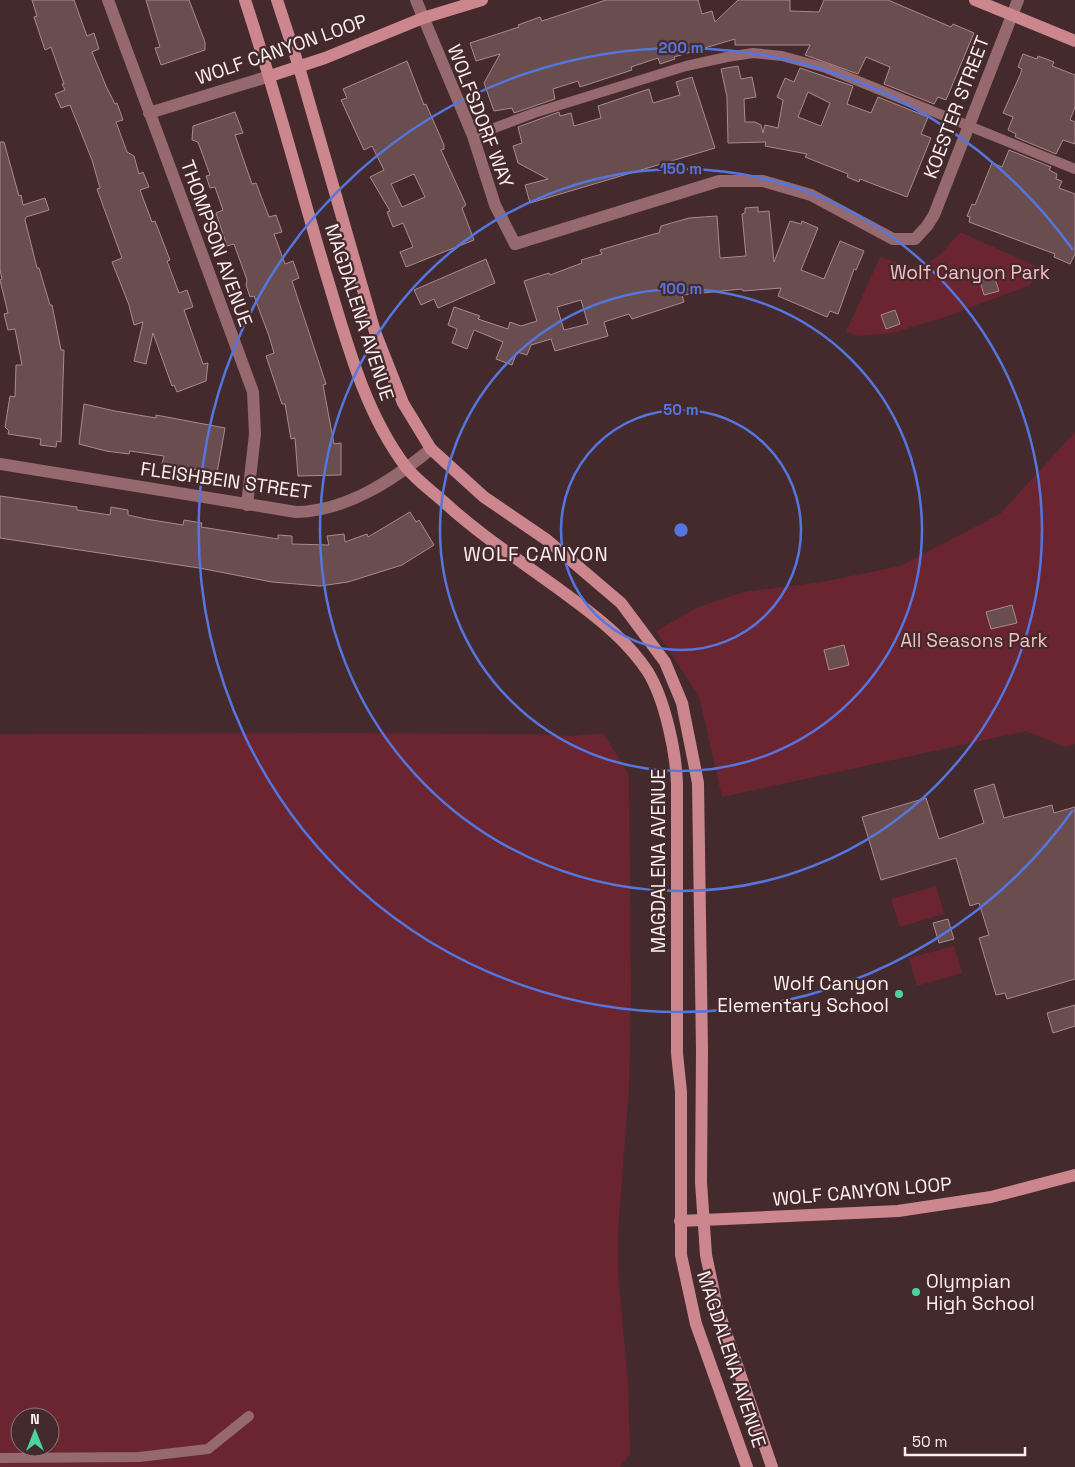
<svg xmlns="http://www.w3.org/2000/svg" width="1075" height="1467" font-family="'Space Grotesk',sans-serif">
<rect width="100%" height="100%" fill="#442a2d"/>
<g fill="#6b2531" fill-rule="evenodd">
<path d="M960,232l80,36 -10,17 -88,33 -50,15 -32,3 -14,-4 34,-75c10,3 20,7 30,9 21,4 39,-21 50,-34z"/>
<path d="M1075,432v312l-9,3 -40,-16 -304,66 -23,-101 -43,-65 42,-24 46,-15 78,-10 78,-16 100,-52z"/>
<path d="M350,733l179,1 46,2 28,-3 25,40 1,10 2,210 -2,95 -11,142v43l10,110 2,71 -10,13h-620v-733zM20,1417h30v30h-30z"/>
<path d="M936,886l8,28 -44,13 -9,-28z"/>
<path d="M954,946l8,27 -45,13 -8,-28z"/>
</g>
<g fill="#694d4f" stroke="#aa8a8d" fill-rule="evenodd">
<path d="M32,0h42l13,36 7,-3 5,16 -7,3 14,34 9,18 2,-1 6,17 -7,2 11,30 7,4 5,18 4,-2 6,15 -9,3 12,32 3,-1 15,39 -3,1 12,32 8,-3 6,17 -9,3 19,54 5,-1 -2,18 -29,11 -3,-7 -2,1 -19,-53 -7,31 -12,-3 9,-39 -9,3 -5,-20 -17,-43 10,-4 -25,-69 3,-1 -8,-28 -22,-55 -9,3 -6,-14 10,-4 -3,-6h2l-13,-37 -6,3 -11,-33 3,-1z"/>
<path d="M146,0h43l16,42v8l-44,15 -6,-17 5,-1z"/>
<path d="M606,0h92l4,14 10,-3 3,11 23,-22h52v11l29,1 5,-12h64l63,27 2,-3 21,9 -28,67 -8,-3 -4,7 -50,-20 6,-17 -24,-10 -8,17 -53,-19 5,-10h-75v-6l-61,18 1,2 -15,5 -2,-6 -27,9 1,3 -52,17 -2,-6 -25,8 2,10 -41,14 -2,-5 -18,3 -10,-28 16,-29 -24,7 -6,-18 49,-16 -1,-2 22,-8 2,4z"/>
<path d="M1023,54l14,5 1,-3 16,6 -2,4 23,9v32l-5,13 5,2v22l-12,-4 -7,14 -41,-17 1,-3 -8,-4 5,-13 -10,-4 17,-38 2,-6 -4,-2z"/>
<path d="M407,61l17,44 2,-1 18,41v4l-3,1 25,55 -4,3 12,32 -68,27 -6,-15 13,-5 -10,-24 -10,4 -6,-15 3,-1 -20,-34 14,-7 -12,-24 -8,4 -23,-50 6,-2 -4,-9zM414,174l11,23 -23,10 -11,-23z"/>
<path d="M738,66l3,13 11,-2 4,20 -12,2 1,23h10l6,3 2,8 2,-8 13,3 5,-28 -6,-3 8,-19 9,4 6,-14 53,18 -6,18 24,9 7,-16 50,20 -7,17 10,4 -24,59 -47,-18 -1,3 -12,-5 1,-3 -43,-17 2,-3 -42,-8 1,-4 -38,1 -1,-46 -6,-28zM808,92l22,11 -9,23 -23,-9z"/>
<path d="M692,77l23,71 -185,55 -5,-18 23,-6 -30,-16 -5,-17 9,-3 -4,-16 41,-15 1,4 11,-3 3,13 27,-8 -3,-12 51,-17 4,14 27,-8 -4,-13z"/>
<path d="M235,112l8,21 -8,2 17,49 4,-1 13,34 7,-2 6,17 -8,2 11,30 8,-3 6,17 -7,3 34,103 -3,1 11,59 7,-1v32l-43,1 -3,-38 -4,1 -6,-35h-3l-16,-48 8,-3 -5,-17 -15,-40 -4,1 -4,-12 1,-5 -13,-36 -7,2 -11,-33 7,-3 -8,-23 -5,1 -4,-12 4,-1 -12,-33 -6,-2 1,-14z"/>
<path d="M0,142h4l15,54 2,-1 2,10 22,-7 4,12 -23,7 -1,3 12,48h2l11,37h2l9,45h3l-3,92 -4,-1 -1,6 -16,-2 1,-6 -33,-5 1,-3 -4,-4 5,-31 5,1 1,-32h6l-7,-36 -7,1 -4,-16 4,-1 -8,-33 2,-1 -2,-9z"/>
<path d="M1009,150l42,17 -2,3 8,4 -1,5 6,2 -3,7 16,6v60l-5,10 -16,-7 1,-3 -86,-32 1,-5 -3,-1 5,-12 3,1 17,-42 10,4z"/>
<path d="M758,207v5l11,-1 5,51 16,-41 11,3 1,-3 16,7 -17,42 23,9 16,-38 24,10 -8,19 -2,-1 -16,45 -8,-3 -3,6 -49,-21 3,-8 -38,3 -1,-2 -60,6 2,7 -52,17 -3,-5 -25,8 4,14 -53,15 -4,-12 -20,6 -4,10 -10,-3 -5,13 -16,-6 7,-17 -29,-12 -7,19 -15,-6 5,-14 -9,-4 6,-18 26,9 -2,3 30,10 2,-7 11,4 16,-5 -13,-40 25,-8 1,2 32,-12 -1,-3 21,-6 -2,-4 54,-16 5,-1 2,-7 28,-8 28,-2 3,42 26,-2 -4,-42 3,-1v-5zM581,300l7,24 -24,6 -7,-23z"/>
<path d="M486,259l9,24 -57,25 -4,-9 -13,6 -7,-15z"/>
<path d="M994,276l5,15 -15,4 -4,-14z"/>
<path d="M895,310l5,14 -14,5 -5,-14z"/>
<path d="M84,404l31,7 41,7v-3l69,13 -8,45 -55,-9 2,-8 -34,-5 -1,3 -23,-3 -27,-7z"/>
<path d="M0,496l77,11v3l33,5 1,-8 17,3v5l18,4 37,6 1,-5 18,3 -1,4 77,12v-4l14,1v8l37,1 -2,-9 17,-2 1,8 22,-8 1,3 42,-25 6,10 3,-2 15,25 -32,20 -54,17 -28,4 -48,-4 -73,-14 -199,-30z"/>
<path d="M1012,605l5,18 -26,6 -5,-17z"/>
<path d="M844,645l5,20 -20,5 -5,-20z"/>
<path d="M994,784l10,34 48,-13 2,8 21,-6v172l-68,20 -2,-6 -9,2 -17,-57 10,-3 -10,-32 -9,3 -14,-48 -75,22 -19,-63 64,-19 13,41 45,-16 -10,-33z"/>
<path d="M948,919l6,20 -15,4 -6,-20z"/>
<path d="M1075,1005v21l-22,7 -6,-20z"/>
</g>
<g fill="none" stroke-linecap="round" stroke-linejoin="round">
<g stroke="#95696d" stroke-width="10">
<path d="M473,136l61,-23 152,-47 41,-9 26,-4 29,3 44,12 249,101"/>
<path d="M0,1458l139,-1 69,-8 41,-33"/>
</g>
<g stroke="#95696d" stroke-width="12">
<path d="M108,0l145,392 2,42 -8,71"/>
<path d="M416,0l57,136 22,69 20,39 204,-63h44l48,14 82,44h22l12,-13 7,-11 84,-215"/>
<path d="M149,113l121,-37"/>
<path d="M0,464l296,48c51,-1 97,-32 135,-63"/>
</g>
<g stroke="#cc878e" stroke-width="12">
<path d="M245,0c30,91 54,183 81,274 20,65 38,138 80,193 10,13 26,24 38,35 40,37 88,66 131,99 27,20 54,42 73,71 17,28 28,80 29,112v269l4,39v163l15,69 51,143"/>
<path d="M277,0l22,67 76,265 28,71 28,46 53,48 63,43 74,63 44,59 17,41 16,80 4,267 -1,132 5,73 11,52 55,160"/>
<path d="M975,0l100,41"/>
<path d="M270,76l55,-18 98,-40 59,-18"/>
<path d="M680,1221l218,-10 93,-14 84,-22"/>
</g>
</g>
<g fill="none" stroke="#5576de" stroke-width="2.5">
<circle cx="681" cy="530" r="120"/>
<circle cx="681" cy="530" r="241"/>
<circle cx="681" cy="530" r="361"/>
<path d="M1073 810A482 482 0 1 1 1073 250"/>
</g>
<g fill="#4ad49c" stroke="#442a2d" stroke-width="2">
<circle cx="899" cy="994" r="5"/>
<circle cx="916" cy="1292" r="5"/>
</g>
<g text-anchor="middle" stroke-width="4.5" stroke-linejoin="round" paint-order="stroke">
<g font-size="19" fill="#fef0f1" stroke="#442a2d">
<text transform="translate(281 49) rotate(-19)" y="7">WOLF CANYON LOOP</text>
<text transform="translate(956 107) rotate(-69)" y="7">KOESTER STREET</text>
<text transform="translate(481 116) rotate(69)" y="7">WOLFSDORF WAY</text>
<text transform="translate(217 243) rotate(70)" y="7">THOMPSON AVENUE</text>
<text transform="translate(360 312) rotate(72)" y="7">MAGDALENA AVENUE</text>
<text transform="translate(226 480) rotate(8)" y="7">FLEISHBEIN STREET</text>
<text transform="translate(658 861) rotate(-90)" y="7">MAGDALENA AVENUE</text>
<text transform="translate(862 1191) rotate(-5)" y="7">WOLF CANYON LOOP</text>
<text transform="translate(732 1359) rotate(72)" y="7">MAGDALENA AVENUE</text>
</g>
<g font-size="19" fill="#f5bfc3" stroke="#442a2d">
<text x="970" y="279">Wolf Canyon Park</text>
<text x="974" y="647">All Seasons Park</text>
</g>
<g font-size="19" fill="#fef0f1" stroke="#442a2d" text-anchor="end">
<text x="889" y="990">Wolf Canyon<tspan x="889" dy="22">Elementary School</tspan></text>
<text x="926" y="1288" text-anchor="start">Olympian<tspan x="926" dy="22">High School</tspan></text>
</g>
<g font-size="20" letter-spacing="1" fill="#fef0f1" stroke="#442a2d">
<text x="536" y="561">WOLF CANYON</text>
</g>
</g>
<circle cx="681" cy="530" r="8" fill="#5576de" stroke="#442a2d" stroke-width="2.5"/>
<g font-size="15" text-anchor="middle" font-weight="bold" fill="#5576de" stroke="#442a2d" stroke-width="4.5" stroke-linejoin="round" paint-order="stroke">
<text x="681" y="53">200 m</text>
<text x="681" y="174">150 m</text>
<text x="681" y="294">100 m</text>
<text x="681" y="415">50 m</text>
</g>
<g transform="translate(35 1432)"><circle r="24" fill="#442a2d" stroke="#8e797b"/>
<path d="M0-4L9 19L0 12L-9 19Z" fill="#4ad49c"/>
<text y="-8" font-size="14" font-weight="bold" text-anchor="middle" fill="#fef0f1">N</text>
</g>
<path d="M905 1447v8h120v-8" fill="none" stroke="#fef0f1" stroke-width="2.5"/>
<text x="912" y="1447" font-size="15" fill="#fef0f1" stroke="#442a2d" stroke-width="4" paint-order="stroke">50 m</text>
</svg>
